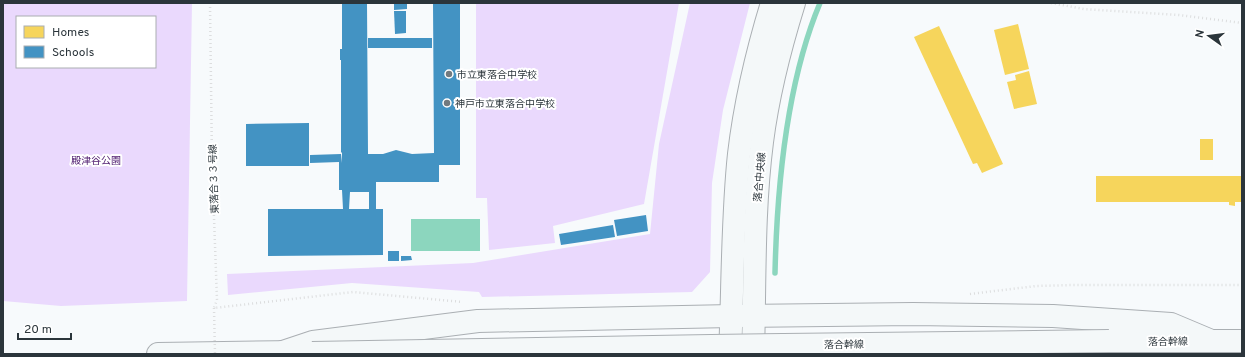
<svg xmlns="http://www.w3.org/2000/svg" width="1245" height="357" font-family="Overpass,'Noto Sans JP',sans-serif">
<rect width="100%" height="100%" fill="#f7fafc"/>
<g fill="#ead9fd" fill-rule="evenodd">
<path d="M3,3h189l-5,298 -126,5 -58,-5zM17,17h138v50h-138z"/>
<path d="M476,3h203l-35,201 -91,22 2,17 -66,7 -2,-52h-11z"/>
<path d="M690,3h60l-27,107 -11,73 -2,89 -18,20 -210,5 -3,-5 -127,-9 -124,12 -1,-21 246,-11 177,-29 9,-90z"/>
</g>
<rect fill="#8cd6be" x="411" y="219" width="69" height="32"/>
<g fill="#f6d55c">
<path d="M1018,24l11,45 -24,6 -11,-45z"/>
<path d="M939,26l64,138 -21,9 -5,-10 -4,1 -59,-127z"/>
<path d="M1029,71l8,33 -23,5 -7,-27 9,-2 -1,-5z"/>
<rect x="1200" y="139" width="13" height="21"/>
<path d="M1096,176h146v26h-7v4l-6,-1v-3h-133z"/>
</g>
<g fill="#4393c3" fill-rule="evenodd">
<path d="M342,3h25l1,151h15l13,-4 16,4 22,-1 -1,-150h27v162h-21v17h-63v27h7v46l-115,1v-47h75l-1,-19h-3v-28l-29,1v-8l31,-1 1,9v-11l-1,1v-93h-1v-11h2zM350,192h19v17h-20z"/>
<path d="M394,3h13v6l-13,1z"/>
<path d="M394,11h12v22l-11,1z"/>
<rect x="368" y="38" width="64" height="10"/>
<path d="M309,123v43h-63v-42z"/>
<path d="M646,215l2,16 -31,5 -3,-16z"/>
<path d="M613,225l2,12 -54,8 -2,-11z"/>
<rect x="388" y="251" width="11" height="10"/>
<path d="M401,256h10l1,4 -11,1z"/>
</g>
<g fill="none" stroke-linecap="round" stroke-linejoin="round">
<path stroke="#8cd6be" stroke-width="5.5" d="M775,273c2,-88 11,-189 45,-270"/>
<defs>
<g id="secondary">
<path d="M1109,341h133"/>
<path d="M283,352l30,-10 165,-21 254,-5 181,-2 140,2 118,8 38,16"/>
<path d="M158,354l139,-2"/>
<path d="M730,354c3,-66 2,-134 9,-200 6,-51 18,-102 33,-151"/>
<path d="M753,354c2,-71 0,-142 9,-212 6,-47 18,-94 32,-139"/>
</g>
</defs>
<use href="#secondary" stroke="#aaafb3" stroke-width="24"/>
<g stroke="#dcddde" stroke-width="2.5" stroke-dasharray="1 3" stroke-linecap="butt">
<path d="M210,3l2,159 5,138 -3,8 139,-16 110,10"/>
<path d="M1051,3l33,6 95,6 63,8"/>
<path d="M970,294l66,-8 38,-1h168"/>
</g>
<use href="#secondary" stroke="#f4f8f9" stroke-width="22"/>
<defs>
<path id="secondary-bridge" d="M312,353l399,-7 398,-5"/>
</defs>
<use href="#secondary-bridge" stroke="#aaafb3" stroke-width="24" stroke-linecap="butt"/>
<path stroke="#dcddde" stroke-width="2.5" stroke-dasharray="1 3" stroke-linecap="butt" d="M214,308l1,46"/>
<use href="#secondary-bridge" stroke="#f4f8f9" stroke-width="22"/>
</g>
<g fill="#727a7f" stroke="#fff" stroke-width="1.5">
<circle cx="449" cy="74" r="4"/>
<circle cx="447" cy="103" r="4"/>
</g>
<g text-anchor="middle" stroke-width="4" stroke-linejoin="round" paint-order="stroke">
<g font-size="10" fill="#2b353b" stroke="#fff" text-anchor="start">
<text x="457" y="78">市立東落合中学校</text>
<text x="455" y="107">神戸市立東落合中学校</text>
</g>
<g font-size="10" fill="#4b176c" stroke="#fff">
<text x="96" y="164">殿津谷公園</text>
</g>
<g font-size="10" fill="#2b353b" stroke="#fff">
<text transform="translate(759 177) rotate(-85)" y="4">落合中央線</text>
<text transform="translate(213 179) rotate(-92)" y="4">東落合３３号線</text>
<text transform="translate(1168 341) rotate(-1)" y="4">落合幹線</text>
<text transform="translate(844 344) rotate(-1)" y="4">落合幹線</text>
</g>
</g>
<rect width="1245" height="357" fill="none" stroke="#2b353b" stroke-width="8"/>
<rect x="16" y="16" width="140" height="52" fill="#ffffff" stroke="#aaaeb1"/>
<rect x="24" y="26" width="20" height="12" fill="#f6d55c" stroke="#aaaeb1"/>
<text x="52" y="36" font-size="12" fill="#2b353b">Homes</text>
<rect x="24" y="46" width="20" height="12" fill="#4393c3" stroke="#aaaeb1"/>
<text x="52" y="56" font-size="12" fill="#2b353b">Schools</text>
<g transform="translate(1209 36) rotate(284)" stroke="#ffffff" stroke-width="3" paint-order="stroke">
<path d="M0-3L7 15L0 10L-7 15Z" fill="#2b353b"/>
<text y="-6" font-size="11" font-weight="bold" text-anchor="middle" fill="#2b353b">N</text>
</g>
<path d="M18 333v6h53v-6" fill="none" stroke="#2b353b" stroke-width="2"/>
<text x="24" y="333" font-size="12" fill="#2b353b" stroke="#ffffff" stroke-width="3" paint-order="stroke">20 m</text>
</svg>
